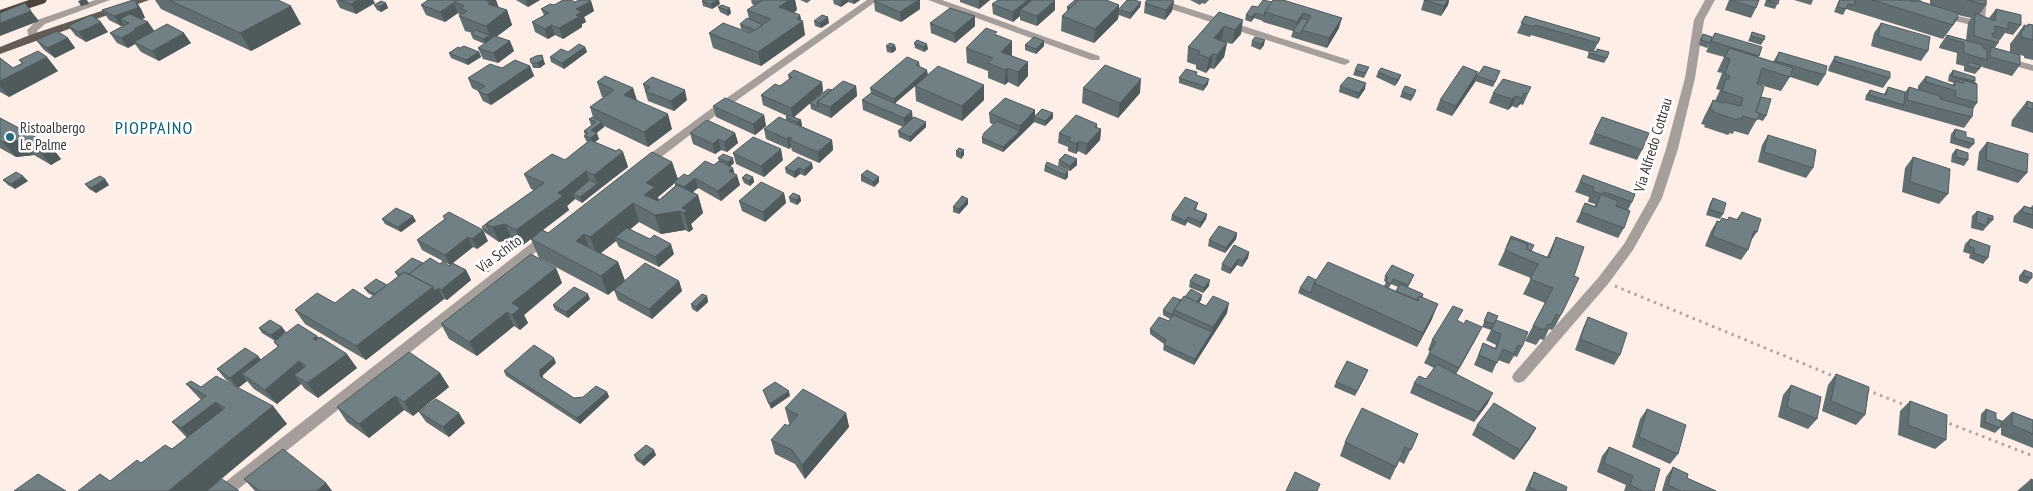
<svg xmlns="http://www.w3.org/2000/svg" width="2033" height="491" font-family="'PT Sans Narrow',sans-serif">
<rect width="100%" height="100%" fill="#fdefe7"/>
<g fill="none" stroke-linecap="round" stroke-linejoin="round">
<g stroke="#b0a59f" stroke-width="3" stroke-dasharray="2.5 4.5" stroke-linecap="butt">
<path d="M1615,286l223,92"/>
<path d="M1867,390l43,17"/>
<path d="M1943,421l90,35"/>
</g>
<g fill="#a59e9b" fill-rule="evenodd">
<path d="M95,0h15l-65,24 -8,7 2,6 -1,2 -4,1 -5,-3 -2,-7 10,-10z"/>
<path d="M867,0h11l-162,115 -69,53h-8l-2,-3 2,-3 69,-51z"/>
<path d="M928,0h14l157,56 1,2 -1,2h-8z"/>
<path d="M1147,0h15l187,60 1,2 -5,3 -4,-1 -192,-62z"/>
<path d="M1705,0h10l-11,20 -9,58 -17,71 -16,49 -29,52 -25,34 -84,97 -5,2 -5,-2 -2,-4 2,-4 84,-95 26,-34 26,-46 16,-49 19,-71 9,-58z"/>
<path d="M1977,0h10l-3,26 -4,1 -38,-9 -5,-3 5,-3 33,8z"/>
<path d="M2004,57l29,8v6l-33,-9 -1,-2z"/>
<path d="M547,233l6,4 -2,3 -315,251h-19l3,-5 323,-252z"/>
</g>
<path fill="#655b55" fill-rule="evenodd" d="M134,0h15l-149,54v-7l30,-12z"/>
<path fill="#4f433d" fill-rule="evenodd" d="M29,0h18l-2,3 -45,15v-8z"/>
</g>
<g fill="#616e72" fill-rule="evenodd">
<path d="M135,0l6,9 4,9 -4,1 7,3 6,9 37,12 -32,18 -18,-9 -6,-8 -7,4 -11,-5 -7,-10 14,-8 -3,1 -12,-6 -7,-10z"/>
<path d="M155,0h124l22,24 -50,27 -90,-42z"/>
<path d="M336,0h37l2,3 -19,11 -16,-6z"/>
<path d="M428,0h68l3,8 8,2 5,15 -16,12 14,4 4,10 -16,12 -15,-4 -5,-11 7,-4 -12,-5 -2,-5 1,-1 -7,-2 -6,-15h1l-2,-3 -13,9 -19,-7 -5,-10z"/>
<path d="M516,0h24l-12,7z"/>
<path d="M751,0h44l2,10 -3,2 6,3 5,20 -44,31 -48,-18 -4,-15h42l-10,-4 -1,-5 9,-5 -2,-9 7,-5 -2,-1z"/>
<path d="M800,0h11l-4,3z"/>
<path d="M833,0h27l-6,4 -6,-2 -7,5 -7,-3z"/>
<path d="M960,0h30l-11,9 -19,-7z"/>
<path d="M1074,0h32l13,5v4l22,-7 -1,5 -10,12 -11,-4 -1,4 -24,24 -33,-12 1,-15 5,-5v-4l7,-6z"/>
<path d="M1190,0h19l-4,4 -3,-1 -2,2z"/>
<path d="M1283,0l56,28 -12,20 -36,-11 2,-6 -30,-9v-1l-9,-3 -3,4 -6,-2 1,-5 12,-8 14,-5z"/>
<path d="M1424,0h25l-1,5 -7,11 -20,-6z"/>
<path d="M1729,0h30l-3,8 -5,10 -26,-8z"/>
<path d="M1766,0h13l-4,9 -11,-3z"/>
<path d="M1794,0h19l-2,5z"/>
<path d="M1839,0h82l-1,2 10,3v-5h56v5l-7,10 10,3 7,-9 25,16 -8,10 -8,-2 -5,7 -1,-1 -1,4 -3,5 25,17 -8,11 -30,-9 1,-2 -8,9 -11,-3v-5l-8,-2 1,-11 -18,-5 1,-3 7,-10 19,5 2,-17 3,-5 -13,-3 -1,5 -14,19 -97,-30 -3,6 -9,-3z"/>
<path d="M591,1l3,10 -10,6 2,5 -4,2v3l-19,12 -8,-4 -7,4 -13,-7 -3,-10 12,-7 -3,-6 13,-4z"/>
<path d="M702,1l18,3 -8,5 -9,-3z"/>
<path d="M874,1l46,8 -19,13 -26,-11z"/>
<path d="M1174,1l-2,10 -7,9 -21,-7 1,-10z"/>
<path d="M386,3l2,5 -7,4 -4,-2 -3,-5z"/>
<path d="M992,4l63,6 -18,16 -17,-6v-4l-7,6 -20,-8z"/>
<path d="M722,5l9,8 -3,3 -8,-4 -2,-5z"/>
<path d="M1219,12l22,22 -9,10 -11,-3 6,2 -3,14 -10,12 -4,-1 -4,5 -10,-4v-4l-9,-3 1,-15z"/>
<path d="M975,16v10l-20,17 -24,-10 -1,-10z"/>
<path d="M1525,16l75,22 -6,13h2l1,-2 10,9 -3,5 -17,-5 2,-6 -58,-17 -1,2 -13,-4z"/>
<path d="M814,21l15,2 -8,5 -6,-2z"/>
<path d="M1881,23l26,8 21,20 -7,10 -50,-15 3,-13z"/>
<path d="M2028,24l5,1v35l-9,-2v-2l-14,-4v-8l3,-4 11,-15 2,1z"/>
<path d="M68,26l40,6 -22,10 -10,-6z"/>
<path d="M1752,32l12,8 -3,5 -13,-4z"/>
<path d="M1715,33l44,23 -1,1 15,5 6,-10 46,23 -7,11 -28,-9 -9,14 -24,-7 4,13 5,19 -3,5 -6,-2 -9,16 -14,-4 -1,3 -3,-1 -2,2 -24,-8 1,-2 -4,-1 4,-9 8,-15 2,1 5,-11 -4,-1 6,-16 -5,-1 7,-15 -18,-5 3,-7 -2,3 -8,-3 1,-6 3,-5 7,7z"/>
<path d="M997,35l15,20v1l16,6v14l-10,11 -10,-5 -3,3 -17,-7v-7l-21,-8 -1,-15z"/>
<path d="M68,38l7,10 -20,10 -11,-8 -8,-10z"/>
<path d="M917,40l11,9 -4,3 -9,-4 -1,-5z"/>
<path d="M1044,41v5l-8,8 -11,-4v-5z"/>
<path d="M1252,41l12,4 -4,5 -9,-4z"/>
<path d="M895,45l1,5 -4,3 -5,-1 -1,-6z"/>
<path d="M585,47l2,5 -23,17 -13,-7 -1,-5z"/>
<path d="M460,48l19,4 2,5 -13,8 -17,-7 -2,-5z"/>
<path d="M542,55l3,9 -5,4h-7l-3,-9z"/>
<path d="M1835,56l55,22 -7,10 -55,-17 1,-4z"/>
<path d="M0,58l13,10 9,-5 -3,-3 39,11 -49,26 -9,-5z"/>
<path d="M919,62l1,5 8,8 56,10v15l-22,21 -46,-20 -1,-15 -20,17 18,15 13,9 -16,15 -11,-5 -1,-6 5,-4 -40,-17 -1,-10 9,-7 -1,-5z"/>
<path d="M530,66l4,10 -43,29 -8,-4 -5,-10 -6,-3 -4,-10 34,-10z"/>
<path d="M1369,67l-2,5 -3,6 -11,-3 2,-5z"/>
<path d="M1953,70l22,11 -1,2 3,20 -4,6 -1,8 -8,11 -99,-28 1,-5 4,-5 14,4 4,-7 17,5 4,-5 9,3v-4l8,-10 26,9 2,-2 -6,-2 1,-6z"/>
<path d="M1500,71l-7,16 -18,-6 2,-5z"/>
<path d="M1197,72v3l11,9 -5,7 -24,-8v-5z"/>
<path d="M1378,72l23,3 -2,5 -4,6 -19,-9z"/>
<path d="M1478,72l-3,10 -23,34 -16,-6 4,-10z"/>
<path d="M788,75l34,7 1,10 -29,25 7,3 1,6h-1l31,14 1,10 -14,13 -27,-12 -1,-4 -2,2 -23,-10 -2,-10 22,-9v-3l1,-1 -24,-11 -2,-10 19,-9 9,-7z"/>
<path d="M597,82l36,6 4,12 35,29 -24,18 -44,-21v1l-8,6 3,6 -4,3 21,9 7,1 5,15 -46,36 -7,-4 -8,7 2,4 -26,20 5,3 124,-71 6,17 36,-14 5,-4 -1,-3 16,5 -4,4 3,1 1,5 6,12 -19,16 -23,-13 -5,4 5,3 5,18 -12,11 2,5 -4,3 -4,-2 -24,4 -22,-12 -9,7 44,25 -15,13 -40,-20 -3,-6 -15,12 17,9 7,19 -17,14 -69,-37 -8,-19 1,-1 -9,7 -11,-6 -13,3 -15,-10 -2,-5 52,-37 -3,-1 -7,-15 41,-14 23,-18 -2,-1 -2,-5 1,-1 -1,-4 8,-6h-1l-2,-6 4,-2 -3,-10 14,-10h-2zM675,183v3l-16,14 -1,-3z"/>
<path d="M643,84l44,16 -13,11 -26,-10z"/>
<path d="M856,86l1,10 -26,22 -20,-9 -1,-6 22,-13z"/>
<path d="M1340,86l25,3 -7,10 -19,-7z"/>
<path d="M1531,87l-8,18 -3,-1 -3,4 -5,-2 -4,4 -19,-7 4,-10z"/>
<path d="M1083,88l57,5 -22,25 -36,-15z"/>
<path d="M1416,90l-2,6 -3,5 -11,-4 2,-5z"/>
<path d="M2027,101l6,2v30l-22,-7 1,-6z"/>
<path d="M713,106l51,9 2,11 -11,9 -39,-18z"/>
<path d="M1035,110v5l18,3 -8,8 -11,-4 -31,30 -21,-9v-5l12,-13 -4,-2 -1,-10z"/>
<path d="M1602,117l40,33 -5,10 -48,-16z"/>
<path d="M0,118l49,26 12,15 -10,6 -17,-10 -18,2 -16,-9z"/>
<path d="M1097,124v4l4,1 -1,11 -14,15 -8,-4 -2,3 -8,-3v-4l-10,-4 1,-10z"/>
<path d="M1955,129l11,8 8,7 -5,5 -19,-6 1,-9z"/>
<path d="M690,133h45l3,10 -11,9 -6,-2 -6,4 -22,-10z"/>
<path d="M1768,135l45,33 -7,10 -48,-16 4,-17z"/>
<path d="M1987,142l40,31 -9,10 -41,-13 2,-18z"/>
<path d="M1956,149l12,11 -4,6 -13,-4 1,-8z"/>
<path d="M956,151l8,4 -3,4 -5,-3z"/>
<path d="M733,153l50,7 -19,17 -28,-13z"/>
<path d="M1913,157l35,37 -9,10 -37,-12 3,-24z"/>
<path d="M1059,160l18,5 -7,6 -12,-5z"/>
<path d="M1045,166l23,5v6l-3,3 -21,-9z"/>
<path d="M785,168h28l-8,8 -5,-2 -5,4 -9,-5z"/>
<path d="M861,175l18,2v5l-5,5 -13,-6z"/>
<path d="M1583,175l49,27 -4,8 -4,18 -6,10 -42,-16 9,-19 10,3v-2l-7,-2 1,-5 -14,-5z"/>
<path d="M753,177l1,5 -4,4 -6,-3 -2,-5z"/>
<path d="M3,180l25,1 -13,8 -7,-4z"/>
<path d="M85,184l24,1 -13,8 -7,-4z"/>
<path d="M784,193l2,10 -21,19 -23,-11 -3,-10z"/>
<path d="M800,196l1,5 -4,4 -7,-3 -1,-5z"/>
<path d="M1713,198l10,16 -3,5 -14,-4 4,-12z"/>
<path d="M968,199v5l-9,10 -6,-2v-5z"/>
<path d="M1198,203l-2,7 11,4 -1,5 -6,9 -13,-6 -2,4 -14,-6 1,-5z"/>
<path d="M2033,205v24l-20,-7 1,-6 10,-10 6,2z"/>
<path d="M1977,211l16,9 -5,5h-1v1l-4,5 -12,-3 1,-12z"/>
<path d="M1742,212l15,20 -7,10 -2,8 -7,10 -36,-14 6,-15 6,-10 2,1 3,-4 5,2 2,-3 7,3z"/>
<path d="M443,216l45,25 -11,8 -4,-2 -20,16 13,7 5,10 -24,20 -3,-1 -78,61 -61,-36 -10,-14 40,-7 34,-4 4,-3 -5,-3 -4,-5 23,-3 11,-8 -3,-5 28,-9 26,3 1,-1 -28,-15 -5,-10 28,-21z"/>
<path d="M382,219l34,2 -15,11 -16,-8z"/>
<path d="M1237,233l-1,6 -11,14 -17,-7 1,-6z"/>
<path d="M1556,237l18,39 -11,35 -8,15 -3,4 -3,-1 -5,11 -4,-1 -4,6 -11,-4 20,-38 -22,-9 8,-16 -33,-13 7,-15 26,1 16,6z"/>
<path d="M1970,239l18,19 -5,6 -14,-6 1,-4 -7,-2 2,-8z"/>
<path d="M1249,252l-1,6 -6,9 -5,-2 -7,9 -9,-4 1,-6z"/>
<path d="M480,264l15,1 -7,7 -5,-3z"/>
<path d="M556,268l6,15 -38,32 4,8 -8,7 -6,-4 -37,30 -28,-17 -8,-15z"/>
<path d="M2024,270l8,8 -5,6 -8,-3v-5z"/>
<path d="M1385,276l27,4 -4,7 14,10 10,22 -15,28 -119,-54 2,-5 16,-8 68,6 2,-4 -2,-1zM1391,284l7,3 -2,4 -7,-3z"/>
<path d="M679,281l3,10 -30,28 -34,-19 -4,-10z"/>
<path d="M1190,281l19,5 -6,7 -14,-6z"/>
<path d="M1202,295l-1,5 -2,3 28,10 -33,52 -31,-15 1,-6 -14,-10v-5l19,-8 1,-2 -7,-4v-5l22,-13z"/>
<path d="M707,296l1,6 -11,10 -5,-3 -1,-5z"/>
<path d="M590,299l-22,19 -13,-8 -2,-5z"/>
<path d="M1488,312l7,10 27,25 -5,10 -3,-1 -5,8 -11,-4 -6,13 -18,-8 9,-22 12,5 1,-3 -10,-5 5,-10 -9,-3z"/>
<path d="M1588,317l32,38 -6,10 -39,-15 8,-22z"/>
<path d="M1458,321l19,16 -21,37 32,29 -14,19 -64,-29 4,-10 12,-4 8,-11 -10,-5 6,-12 -2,-1 4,-10z"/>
<path d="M259,328l27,4 -11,9 -13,-8z"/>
<path d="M317,336l2,2 38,30 -39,30 -13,-9 -4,-5 -24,20 -23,-15 -7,-8 -9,7 -12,-8 -9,-11 41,-13 3,4 17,-13 -4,-5z"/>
<path d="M556,363l-13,12v3l31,20 9,-1 24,-5 2,5 -29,27 -74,-48 -2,-5z"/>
<path d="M440,373l9,14 -36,29 -9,-6 -35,28 -22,-16 -10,-15z"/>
<path d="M1836,374l29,41 -9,10 -34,-14 6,-26z"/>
<path d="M1366,375l-11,21 -21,-9 2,-5z"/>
<path d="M186,384l87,22 14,18 -209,67 32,-10 31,-18 31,-14 15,-11 -15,-16 29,-22z"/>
<path d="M1791,385l26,34 -9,10 -30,-12 5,-22z"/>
<path d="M1910,401l36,39 -11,9 -37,-14 2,-24z"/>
<path d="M785,408l61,5 3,14 -44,52 -10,-15 -20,-10 -4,-14 19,-17h-1z"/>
<path d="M1647,409l31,45 -8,10 -38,-17 8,-28z"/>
<path d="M1986,409l10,10 4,9 -5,5 -15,-6 1,-13z"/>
<path d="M419,412l46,11 -16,14 -23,-15z"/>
<path d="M2012,412l21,8v28l-32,-13v-13z"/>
<path d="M1477,425l59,3 -6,10 -16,22 -42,-25z"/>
<path d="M1418,434l-14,30 -5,-3 -9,19 -50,-24 5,-14z"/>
<path d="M1609,447l45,44h-30l2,-6 -29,-13 5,-16z"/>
<path d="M634,455h22l-12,11 -8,-6z"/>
<path d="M1673,467l14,11 29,13h-54l4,-14z"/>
<path d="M1534,472l32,19h-41l4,-9z"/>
<path d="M244,479l82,4 6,8h-77z"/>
<path d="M2031,479l2,12h-16z"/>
</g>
<g fill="#4f5a5d">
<path d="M81,0h6l2,4 -8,2 -3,-5z"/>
<path d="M135,0l6,9 4,9 -16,5 -9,-4 4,6 -3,1 -7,-10z"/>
<path d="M358,0h15l2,3 -19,11 -5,-10z"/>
<path d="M485,0h11l3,9 -5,3z"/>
<path d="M526,0h14l-12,7z"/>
<path d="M717,0h2l1,4 -8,5 -1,-5z"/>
<path d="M789,0h6l2,10 -16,11 -2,-14z"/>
<path d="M843,0h5v2l-7,5v-5z"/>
<path d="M853,0h7l-6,4z"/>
<path d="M918,0h2v9l-19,13 -1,-10z"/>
<path d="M979,0h11l-11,9z"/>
<path d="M1027,0h8l-15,10v6l-7,6v-10z"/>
<path d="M1055,0v10l-18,16v-10z"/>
<path d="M1448,0h1l-1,5 -7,11 3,-10z"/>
<path d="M591,1l3,10 -10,6 2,5 -4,2v3l-19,12 -4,-11 17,-19z"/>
<path d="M1174,1l-2,10 -7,9 1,-10z"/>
<path d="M1141,2l-1,5 -10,12 1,-6z"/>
<path d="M386,3l2,5 -7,4 -2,-5z"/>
<path d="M454,3l4,10 -13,9 -5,-10z"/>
<path d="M1119,5l-1,14 -24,24 1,-14z"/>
<path d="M291,6l10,18 -50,27 -11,-18z"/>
<path d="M730,8l1,5 -3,3 -1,-6z"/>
<path d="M507,10l5,15 -20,15 -6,-14z"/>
<path d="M31,11l8,10 -39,15v-13z"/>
<path d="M1255,13l-1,5 -3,4 1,-5z"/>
<path d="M1303,13l-2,10 -6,9 2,-10z"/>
<path d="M800,15l1,7 2,-1 2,14 -44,31 -3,-14 39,-33z"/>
<path d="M975,16v10l-20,17 -1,-10z"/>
<path d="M828,17l1,6 -8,5 -1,-5z"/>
<path d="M1342,18l-3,10 -12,20 2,-10z"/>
<path d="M1243,20l-2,14 -9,10 3,-14z"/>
<path d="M101,22l7,10 -22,10 -7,-10z"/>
<path d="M148,22l7,10 -21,10 1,2 -7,4 -7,-10 13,-9z"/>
<path d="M551,25l4,10 -7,4 -3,-10z"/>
<path d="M1224,26l-2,15 -8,-3z"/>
<path d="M184,33l7,10 -32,18 -7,-10z"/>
<path d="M489,35l3,5 -6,4 -2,-5z"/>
<path d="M68,38l7,10 -20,10 -8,-10z"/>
<path d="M1265,40l-1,5 -4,5 1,-6z"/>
<path d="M510,41l4,10 -16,12 -5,-10z"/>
<path d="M1012,41v14l-11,11v-14z"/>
<path d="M1044,41v5l-8,8v-5z"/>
<path d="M1227,43l-3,14 -10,12 3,-14z"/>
<path d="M927,44l1,5 -4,3v-5z"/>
<path d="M895,45l1,5 -4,3 -1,-5z"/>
<path d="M585,47l2,5 -23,17 -2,-6z"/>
<path d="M479,52l2,5 -13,8 -2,-5z"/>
<path d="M1213,54l-3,14 -4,5 3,-15z"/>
<path d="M47,57l11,14 -49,26 -9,-11v-5z"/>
<path d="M543,59l2,5 -5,4 -2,-5z"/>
<path d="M1028,62v14l-10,11v-15z"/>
<path d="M530,66l4,10 -43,29 -4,-10z"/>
<path d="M1007,68l1,14 -3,3v-15z"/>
<path d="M927,70l1,5 -34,29v-5z"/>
<path d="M1478,72l-3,10 -23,34 4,-10z"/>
<path d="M1401,75l-2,5 -4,6 2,-6z"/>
<path d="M1141,79l-1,14 -22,25 2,-15z"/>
<path d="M1209,79l-1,5 -5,7 1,-5z"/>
<path d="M822,82l1,10 -30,26 -2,-10z"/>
<path d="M1366,83l-1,6 -7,10 1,-6z"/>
<path d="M984,85v15l-22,21v-15z"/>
<path d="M856,86l1,10 -26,22 -1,-11z"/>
<path d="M633,88l4,14 -13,-7z"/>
<path d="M685,90l2,10 -13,11 -3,-10z"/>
<path d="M1524,93l-4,11 -3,4 5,-10z"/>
<path d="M1516,96l-4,10 -4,4 4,-11z"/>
<path d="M1035,110v7h-1v5l-14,14v-10z"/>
<path d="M912,111l1,10 -8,7 -1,-10z"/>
<path d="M1053,113v5l-8,8v-5z"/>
<path d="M668,114l4,15 -24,18 -4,-15z"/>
<path d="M764,115l2,11 -11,9 -2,-11z"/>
<path d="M801,120l1,6 -4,2 -1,-6z"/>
<path d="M602,122l2,5 -11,9 -2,-6z"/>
<path d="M926,122v5l-16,15v-5z"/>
<path d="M1097,124l-1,10 5,-5 -1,11 -14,15 1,-11 8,-17z"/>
<path d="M1020,131v5l-17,16v-5z"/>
<path d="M597,133l2,6 -7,5 -1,-6z"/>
<path d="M735,133l3,10 -11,9 -3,-10z"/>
<path d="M789,137l2,10 -2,2 -2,-10z"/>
<path d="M718,139l3,11 -6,4 -2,-10z"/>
<path d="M21,140l13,15 -18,2 -13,-15z"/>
<path d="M832,140l1,10 -14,13 -1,-11z"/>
<path d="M1079,141l-1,10 -2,3v-10z"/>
<path d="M49,144l12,15 -10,6 -12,-15z"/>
<path d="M781,149l2,11 -19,17 -3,-11z"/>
<path d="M964,150v5l-3,4v-6z"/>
<path d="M623,152l5,15 -29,22 -5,-14z"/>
<path d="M733,158l1,5 -5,4 -1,-5z"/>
<path d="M1077,159v6l-7,6v-5z"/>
<path d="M672,162l6,18 -20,17 2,8 -10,8 -6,-18 2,-12z"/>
<path d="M812,163l1,5 -8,8 -1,-6z"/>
<path d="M733,168l2,9 2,-2 3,10 -19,16 -3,-10 11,-20z"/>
<path d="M799,168l1,6 -5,4 -1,-6z"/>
<path d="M586,171l6,15 -19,8 2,5 -8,7 2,4 -46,35 -7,-15 42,-37z"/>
<path d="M1068,171v6l-3,3v-5z"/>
<path d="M23,176l5,5 -13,8 -4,-5z"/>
<path d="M753,177l1,5 -4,4 -1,-5z"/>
<path d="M879,177v5l-5,5 -1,-5z"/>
<path d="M695,178l3,10 -11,9 -3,-10z"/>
<path d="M105,179l4,6 -13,8 -5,-5z"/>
<path d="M597,184l2,5 -17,14 -2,-6z"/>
<path d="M784,193l2,10 -21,19 -2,-10z"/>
<path d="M698,195l5,18 -12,11 2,5 -4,3 -7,-24z"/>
<path d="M800,196l1,5 -4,4 -1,-5z"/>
<path d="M968,199v5l-9,10v-5z"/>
<path d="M633,203l6,19 -20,17 -4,-2 1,4 -19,15 -7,-19z"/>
<path d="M680,211l5,19 -24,4 -6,-19z"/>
<path d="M1207,214l-1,5 -6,9 1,-6z"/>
<path d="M413,216l3,5 -15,11 -3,-5z"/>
<path d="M1188,217l-1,5 -2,4v-5z"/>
<path d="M505,224l7,15 -13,3 -7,-15z"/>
<path d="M483,230l5,11 -11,8 -5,-10z"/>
<path d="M1237,233l-1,6 -11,14 1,-5z"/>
<path d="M584,234l7,19 -15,-12z"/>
<path d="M468,237l5,10 -23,18 -5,-10z"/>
<path d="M671,244l3,10 -15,13 -4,-10z"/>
<path d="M1249,252l-1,6 -6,9 1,-6z"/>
<path d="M1238,259l-1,6 -7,9 1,-5z"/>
<path d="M493,260l2,5 -7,7 -3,-6z"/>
<path d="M618,262l7,19 -17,14 -7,-19z"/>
<path d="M556,268l6,15 -38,32 4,8 -8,7 -8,-15v-12z"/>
<path d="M466,270l5,10 -24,20 -6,-10z"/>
<path d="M1210,280l-1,6 -6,7 1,-5z"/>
<path d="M679,281l3,10 -30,28 -3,-10z"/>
<path d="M433,287l5,1 6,11 -78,61 -10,-14z"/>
<path d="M588,294l2,5 -22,19 -2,-6z"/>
<path d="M1202,295l-1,5 -8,11 1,-5z"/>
<path d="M707,296l1,6 -11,10 -1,-5z"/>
<path d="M1229,303l-2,10 -33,52 1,-6 17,-27 1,-5z"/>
<path d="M1438,304l-6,15 -15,28 6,-14z"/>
<path d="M1563,311l-8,15 -3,4 8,-14z"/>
<path d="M507,312l7,14 -37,30 -8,-14z"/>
<path d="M282,327l4,5 -11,9 -4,-6z"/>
<path d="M1482,327l-5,10 -23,41 5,-10z"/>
<path d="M317,336l10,14 -14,-11z"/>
<path d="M347,354l10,14 -39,30 -11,-15z"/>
<path d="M258,356l8,10 -24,8 5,7 -9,7 -8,-10z"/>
<path d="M554,358l2,5 -13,12v7l-3,-6v-6z"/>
<path d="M299,361l11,15 -16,-1 7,9 -24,20 -12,-14z"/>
<path d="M440,373l9,14 -36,29 -9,-14z"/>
<path d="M789,391l1,5 -19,13 -2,-5z"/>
<path d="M607,392l2,5 -29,27 -3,-6z"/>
<path d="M1493,393l-5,10 -14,19 5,-10z"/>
<path d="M395,396l9,14 -35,28 -10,-14z"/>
<path d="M216,402l15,18 -33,26 -17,-18z"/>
<path d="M273,406l14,18 -80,67h-39z"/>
<path d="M459,413l6,10 -16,14 -6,-10z"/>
<path d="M846,413l3,14 -44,52 -3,-14z"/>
<path d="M1536,428l-6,10 -16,22 6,-10z"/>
<path d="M654,450l2,5 -12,11 -2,-5z"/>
<path d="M326,483l6,8h-15z"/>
</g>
<g fill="#718085" stroke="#4f5a5d">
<path d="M133,0h2l3,8 -24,8 -12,-6z"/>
<path d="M169,0h109l13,6 -51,27z"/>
<path d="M339,0h19l-7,4z"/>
<path d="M428,0h30l-18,12 -19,-7z"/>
<path d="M458,0h27l5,2 -2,2 19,6 -21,16 -27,-10 8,-5 -7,-3 4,-2 -10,-4z"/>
<path d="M563,0h8l4,2 4,-2h10l2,1 -15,8 6,3 -6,3 3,2 -20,11 -8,-3 -6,4 -13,-7 17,-9 -8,-4 9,-5 4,1z"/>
<path d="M704,0h13l-6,4 -9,-3z"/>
<path d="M763,0h26l-10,7 21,8 -3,4 6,2 -45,31 -49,-19 14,-10 27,10 21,-14 -24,-9z"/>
<path d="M876,0h42l-18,12 -26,-11z"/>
<path d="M998,0h29l-14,12 -21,-8z"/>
<path d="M1032,0h23l-18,16 -17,-6z"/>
<path d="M1075,0h4l-9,8 -3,-1z"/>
<path d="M1079,0h27l13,5 -24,24 -33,-13z"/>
<path d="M1127,0h7l7,2 -10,11 -13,-3z"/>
<path d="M1147,0h24l3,1 -8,9 -21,-7z"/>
<path d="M1263,0l9,2 -7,10 -1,4 -9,-3 -3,4 -6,-2 6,-9 6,1z"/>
<path d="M1273,0h10l59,18 -13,20 -27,-8 9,-14 -8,-3 -6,9 -32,-10z"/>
<path d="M1424,0h24l-4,6z"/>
<path d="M1730,0h29l-3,8z"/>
<path d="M1767,0h12l-1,4z"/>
<path d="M1840,0h16l-2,5 -6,-1 -2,5 -9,-2z"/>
<path d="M1872,0h37l6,2 1,-2 42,13 -1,7 -2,-1 -2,6z"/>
<path d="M1967,0h19v5z"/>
<path d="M381,1l5,2 -7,4 -5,-2z"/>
<path d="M25,3l6,8 -31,12v-10z"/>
<path d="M722,5l8,3 -3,2 -9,-3z"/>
<path d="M950,8l25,8 -21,17 -24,-10z"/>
<path d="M1996,9l25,6v10l-13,-3v7l-13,-3v8l-3,-1 1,4 6,2 -1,4 -24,-7 1,-23 20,8z"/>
<path d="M1219,12l24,8 -8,10 -11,-4 -10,12 13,5 -10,12 -4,-1 -4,4 -11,-4 2,-3 -12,-4z"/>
<path d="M130,14l18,8 -14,7 2,1 -15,8 -11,-5 19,-10 -9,-4z"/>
<path d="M91,15l10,7 -22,10 -11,-6z"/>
<path d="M822,15l6,2 -8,6 -6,-2z"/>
<path d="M1525,16l75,22 -2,5 -63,-18 -1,2 -13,-4z"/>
<path d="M747,18l16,7 -8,5 -15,-6z"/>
<path d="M1302,18l6,2 -6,10 -2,4 -7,-3z"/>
<path d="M1881,23l49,14 -2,14 -50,-15z"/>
<path d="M167,24l17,9 -32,18 -18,-9z"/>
<path d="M2028,24l5,1v15l-12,-3v-7h3v-5l4,1z"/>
<path d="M986,28l11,4 -3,2 18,7 -11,11 27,10 -10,10 -11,-4 -2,2 -17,-7 5,-5 -27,-10z"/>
<path d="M476,30l13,5 -5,4 -13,-5z"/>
<path d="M57,31l11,7 -21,10 -11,-8z"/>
<path d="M1752,32l13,4 -1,4 -13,-4z"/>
<path d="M1715,33l47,14 -3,9 -48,-15z"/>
<path d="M1703,34l9,3 -2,6 -9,-3z"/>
<path d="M1947,35l36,10v3l4,1v11l-23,-7v-10l-17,-5z"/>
<path d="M495,36l15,5 -17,12 -15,-5z"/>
<path d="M1034,37l10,4 -8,8 -11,-4z"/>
<path d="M1255,37l10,3 -4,4 -9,-3z"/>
<path d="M917,40l10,4 -3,3 -10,-4z"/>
<path d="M890,43l5,2 -4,3 -5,-2z"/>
<path d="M579,44l6,3 -23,16 -12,-6 11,-8 7,3z"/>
<path d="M464,46l15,6 -13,8 -17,-7 9,-6 2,1z"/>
<path d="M1991,47l29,8v10l-30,-8z"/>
<path d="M1729,48l64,20 -3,9 -28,-9 -5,16 7,3 -8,25 4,1 -3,7 -14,-4 -1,3 -4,-1 -1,2 -24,-8v-2l-3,-1 3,-9 10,3 1,-1 17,4 2,-8 -21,-7 4,-12 2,1 2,-4 -5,-2 5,-15 -5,-2z"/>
<path d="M1597,49l12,3 -2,6 -18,-5 1,-3 7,2z"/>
<path d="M38,51l9,6 -47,24v-23l13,10 10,-5 -4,-3z"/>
<path d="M1779,52l48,14 -2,9 -49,-14z"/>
<path d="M542,55l1,4 -5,4h-7l-1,-4 6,-3z"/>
<path d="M1835,56l55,16v6l-56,-17z"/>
<path d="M907,57l12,5 -3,3 11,5 -33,29 -24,-11z"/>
<path d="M515,60l15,6 -43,29 -9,-4 7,-5 -17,-8 22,-14 12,4z"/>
<path d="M1968,62l12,3 -1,4 -11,-3z"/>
<path d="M1358,64l11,3 -4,6 -10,-3z"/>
<path d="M1105,65l36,14 -21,24 -37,-15z"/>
<path d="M938,66l46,19 -22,21 -47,-20z"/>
<path d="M1463,66l15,6 -22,34 -16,-6z"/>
<path d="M1484,66l16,5 -5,11 -18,-6z"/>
<path d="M1381,68l20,7 -4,5 -19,-8z"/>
<path d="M1186,69l11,3 -1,3 13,4 -5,7 -25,-8z"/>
<path d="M794,70l28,12 -31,26 -30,-13 14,-11 5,2 12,-9 -4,-2z"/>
<path d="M1953,70l22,7v4l-23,-5z"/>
<path d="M605,76l28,12 -9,7 44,19 -24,18 -54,-25 24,-17 -17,-8z"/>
<path d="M1926,76l29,10v-5l8,2 1,-3 13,4v19l-22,-6 1,-6 -30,-9z"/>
<path d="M652,77l33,13 -14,11 -26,-10 5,-4 -7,-3z"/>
<path d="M1348,77l18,6 -7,10 -19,-7z"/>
<path d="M1503,79l28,8 -4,7 -3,-1 -2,5 -6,-2 -4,3 -19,-6z"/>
<path d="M1959,79l17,4v1l-12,-4 -2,3 -3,-1z"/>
<path d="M843,81l13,5 -26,21 -13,-5z"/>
<path d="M1405,86l11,4 -3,6 -11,-4z"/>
<path d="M1888,87l17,5 -1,13 -35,-10 1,-5 16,5z"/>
<path d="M1909,87l31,9v3l33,9 -1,9 -65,-17z"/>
<path d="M828,89l4,1 -15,12 1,5 -8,-4z"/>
<path d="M871,93l41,18 -8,7 -42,-18z"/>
<path d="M1761,97l10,2 -5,17 -10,-4z"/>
<path d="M725,98l39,17 -11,9 -40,-18z"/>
<path d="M1005,98l30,12 -15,16 -31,-13z"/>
<path d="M2027,101l6,2v6l-6,-1z"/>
<path d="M1042,109l11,4 -8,8 -11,-4z"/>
<path d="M788,115l13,5 -4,2 -11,-5z"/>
<path d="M1076,115l21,9 -2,3 6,2 -14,15 -8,-3 -3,3 -8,-4 3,-2 -12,-5z"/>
<path d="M593,117l9,5 -11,8 6,3 -6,5 -7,-2 4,-3 -4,-2 12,-9 -7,-3z"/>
<path d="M779,117l53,23 -14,12 -28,-12 2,-2 -3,-1 -2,2 -23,-10z"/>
<path d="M914,117l12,5 -16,15 -12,-6z"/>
<path d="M1602,117l47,16 -7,17 -48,-17z"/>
<path d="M0,118l49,26 -10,6 -18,-10 -18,2 -3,-1z"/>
<path d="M707,120l28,13 -11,9 -6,-3 -5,5 -23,-11z"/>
<path d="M997,121l23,10 -17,16 -21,-9 2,-5z"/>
<path d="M1955,129l11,3v5l8,2v5l-20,-6z"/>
<path d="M1768,135l48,15 -3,18 -49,-16z"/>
<path d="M753,137l28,12 -20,17 -28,-13z"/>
<path d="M590,140l26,11 3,-2 4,3 -29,23 -8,-4 -28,22 5,3 -47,34 -11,-6 -13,3 -6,-3 58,-41 -20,-9 28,-20 13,6z"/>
<path d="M1987,142l41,12 -1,19 -41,-13z"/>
<path d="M959,148l5,2 -3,3 -5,-2z"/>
<path d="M1956,149l12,4v7l-12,-3z"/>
<path d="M652,152l20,10 -26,21 9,4 -11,8 14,6 19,-16 21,10 -16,13 5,2 -3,3 -4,-2 -25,4 -22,-12 -43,34 -6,-3 -8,7 42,21 -17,14 -70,-37 11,-9 6,3z"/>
<path d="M723,154l10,4 -5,4 -10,-4z"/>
<path d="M1065,154l12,5 -7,7 -11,-6z"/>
<path d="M798,157l14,6 -8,7 -5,-2 -5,4 -9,-4z"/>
<path d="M1913,157l37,12 -2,25 -38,-12z"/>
<path d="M705,161l9,4 5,-4 14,7 -4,3 8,4 -19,16 -23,-13 -11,9 -10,-5 10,-8 4,2z"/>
<path d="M1047,162l21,9 -3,4 -20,-9z"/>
<path d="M867,170l12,7 -6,5 -12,-7z"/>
<path d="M16,172l7,4 -12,8 -8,-4z"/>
<path d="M746,174l7,3 -4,4 -7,-3z"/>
<path d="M1583,175l52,19 -3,8 -28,-10 -3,2 17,7 -2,5 14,5 -6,17 -43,-16 4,-9 11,4 5,-13 -8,-3 1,-4 -14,-5z"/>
<path d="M100,176l5,3 -14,9 -6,-4z"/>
<path d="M590,180l7,4 -17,13 -7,-3z"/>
<path d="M761,182l23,11 -21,19 -24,-11z"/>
<path d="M793,193l7,3 -4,4 -7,-3z"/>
<path d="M962,196l6,3 -9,10 -6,-2z"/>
<path d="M1185,197l13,6 -4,6 13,5 -6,8 -13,-5 -3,4 -13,-6z"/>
<path d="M1713,198l13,5 -3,11 -14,-5z"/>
<path d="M2024,206l9,3v6l-11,-3z"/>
<path d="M396,208l17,8 -15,11 -16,-8z"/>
<path d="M1977,211l16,5v4l-5,-2 -1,8 -11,-4z"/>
<path d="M449,212l34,18 -11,9 -4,-2 -23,18 -28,-15 28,-21 -2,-3z"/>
<path d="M1742,212l19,7 -4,13 -3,-1 -6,19 -36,-14 5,-15 3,1 2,-4 6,2 1,-3 9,3z"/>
<path d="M491,220h1l-6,4 5,10 -9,-7z"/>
<path d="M1219,226l18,7 -11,15 -17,-8z"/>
<path d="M627,228l23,11 4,-4 17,9 -16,13 -40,-20z"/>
<path d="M1511,236l23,9 -3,6 -5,-2 2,-5 -17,-6 -4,8z"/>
<path d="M1556,237l28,10 -10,29 5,2 -16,33 -3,5 -4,-2 -5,11 -3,-1 -4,6 -11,-4 20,-38 -23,-9 8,-15 -33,-14 6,-12 17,6 -2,5 23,9z"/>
<path d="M1970,239l20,7 -2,12 -14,-5v-5l-6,-2z"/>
<path d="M1234,245l15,7 -6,9 -5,-2 -7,10 -9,-5z"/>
<path d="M531,254l25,14 -44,35 8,5 -8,7 -5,-3 -38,30 -28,-18z"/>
<path d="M412,258l11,5 -14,11 -5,-2 -4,3 -5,-3z"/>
<path d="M430,258l10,6 3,-3 6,5 3,-3 14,7 -25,20 -3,-2 -3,3 -2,-4 -24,-13z"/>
<path d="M488,258l5,2 -8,6 -5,-2z"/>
<path d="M1328,262l90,39 1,-5 19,8 -15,29 -109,-50z"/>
<path d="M645,263l34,18 -30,28 -35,-19z"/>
<path d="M1392,265l22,10 -6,10 -15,-6 -2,5 -5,-2 2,-5 -3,-1z"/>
<path d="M2024,270l8,3v5l-8,-2z"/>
<path d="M404,272l29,15 -77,59 -61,-36 22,-17 18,10 18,-14 16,10z"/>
<path d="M1195,274l15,6 -6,8 -14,-7z"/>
<path d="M1308,276l8,4 -2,3 -3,10 -11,-5z"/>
<path d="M376,279l11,6 -12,9 -11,-6z"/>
<path d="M1400,284l23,10 -1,3 -3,-1 -2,4 -21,-9z"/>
<path d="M574,287l14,7 -22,18 -13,-7z"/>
<path d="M1191,289l11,6 -5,7 -12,-5z"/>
<path d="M702,294l5,2 -11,11 -5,-3z"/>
<path d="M1184,296l22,10 7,-10 16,7 -16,24 -39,-17z"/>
<path d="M1173,297l8,3 -7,10 -1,5 -10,-5z"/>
<path d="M1453,306l10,4 -6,10 7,4 2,-4 16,7 -23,41 -30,-15 7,-11 -4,-2z"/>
<path d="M1488,312l10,4 -4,8 -10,-3z"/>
<path d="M1173,315l39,17 -17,27 -31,-14 2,-5 -16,-11 9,-12 10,4z"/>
<path d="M1588,317l39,16 -7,22 -40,-16z"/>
<path d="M270,320l12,7 -11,8 -12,-7z"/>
<path d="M1496,320l32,12 -6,15 -4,-2 -4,9 -11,-5 -6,14 -18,-8 4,-12 13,6 5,-15 -10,-4z"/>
<path d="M298,324l19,12 -4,3 3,1 4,-3 27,17 -40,29 -13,-8 12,-9 -7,-5 -34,29 -23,-16 37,-28 -5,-4z"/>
<path d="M534,345l20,13 -14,12v6l34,22 9,-1 13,-11 11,6 -30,26 -73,-47z"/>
<path d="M245,348l13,8 -28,22 -13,-9z"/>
<path d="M409,352l31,21 -36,29 -9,-6 -36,28 -22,-17z"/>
<path d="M1347,361l21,9 -11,21 -21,-9z"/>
<path d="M1437,364l56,29 -14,19 -65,-29 5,-7 7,3z"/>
<path d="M1836,374l33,13 -4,28 -34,-14z"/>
<path d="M216,376l57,30 -105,85h-90l22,-17 10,7 27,-21 4,3 24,-18 7,4 53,-41 -9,-6 -35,26 -9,-6 34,-26 -20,-12 5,-3 10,6z"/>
<path d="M775,382l14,9 -20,13 -6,-14z"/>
<path d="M1791,385l30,12 -4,22 -30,-12z"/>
<path d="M803,389l43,24 -44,52 -10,-15 -21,-10 14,-16 3,2 10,-11 -13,-7z"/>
<path d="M436,399l23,14 -16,14 -24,-15z"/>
<path d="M1910,401l37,14 -1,25 -38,-15z"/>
<path d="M1494,403l42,25 -16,22 -43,-25z"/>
<path d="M1362,408l56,26 -7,16 -6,-3 -9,20 -51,-25z"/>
<path d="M1647,409l39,16 -8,29 -39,-17z"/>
<path d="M1986,409l10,4v6l6,2 -2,7 -15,-6z"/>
<path d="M2012,412l21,8v14l-21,-9z"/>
<path d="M646,445l8,5 -12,11 -8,-6z"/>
<path d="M1609,447l51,22 -6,22h-11l-13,-6 3,-9 -29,-13z"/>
<path d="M283,449l43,34 -9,8h-57l-16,-12z"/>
<path d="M1673,467l15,7 -1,4 29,13h-35l-13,-6z"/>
<path d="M1295,472l25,12 -3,7h-31z"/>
<path d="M1534,472l33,15 -1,4h-29l-8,-4z"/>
<path d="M38,474l28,17h-52z"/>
<path d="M222,479l17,12h-32z"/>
<path d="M2031,479l2,1v11h-1z"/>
</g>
<circle fill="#28697d" stroke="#fff" stroke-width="2" cx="10" cy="137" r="5"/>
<g text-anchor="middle" stroke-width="5" stroke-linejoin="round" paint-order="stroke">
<g font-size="15" fill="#3d3734" stroke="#fff" text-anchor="start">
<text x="20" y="133">Ristoalbergo<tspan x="20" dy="17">Le Palme</tspan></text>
</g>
<g font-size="15" fill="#3d3734" stroke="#fff">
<text transform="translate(1653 145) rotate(-73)" y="5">Via Alfredo Cottrau</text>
<text transform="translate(499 254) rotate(-37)" y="5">Via Schito</text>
</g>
<g font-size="18" letter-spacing="1" fill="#095f75" stroke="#fff">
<text x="154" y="134">PIOPPAINO</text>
</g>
</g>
</svg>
